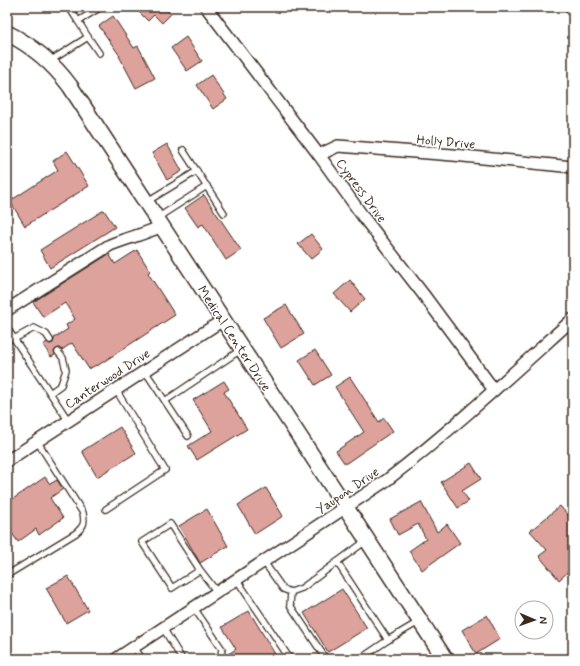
<svg xmlns="http://www.w3.org/2000/svg" width="580" height="666" font-family="Mynerve,sans-serif">
<rect width="100%" height="100%" fill="#fff"/>
<filter id="ink" filterUnits="userSpaceOnUse"><feTurbulence type="fractalNoise" baseFrequency=".025" numOctaves="2"/><feDisplacementMap in="SourceGraphic" scale="8" xChannelSelector="R" yChannelSelector="G"/><feConvolveMatrix kernelMatrix="1 2 1 2 8 2 1 2 1" color-interpolation-filters="sRGB"/></filter>
<g filter="url(#ink)">
<g fill="#dca29b" stroke="#3b2a1e">
<path d="M134,7h30l7,7 -9,9 -8,-8 -6,6z"/>
<path d="M113,16l21,32 4,-2 17,32 -19,10 -17,-32h1l-21,-30z"/>
<path d="M186,37l16,24 -15,10 -16,-23z"/>
<path d="M211,75l16,24 -14,10 -16,-24z"/>
<path d="M167,144l15,27 -15,9 -15,-27z"/>
<path d="M67,151l22,35 -64,40 -15,-25 48,-31 -5,-9z"/>
<path d="M204,195l37,55 -15,10 -23,-36 -5,3 -13,-19z"/>
<path d="M104,210l11,17 -65,41 -10,-18z"/>
<path d="M311,234l12,15 -12,10 -13,-15z"/>
<path d="M137,250l13,21 -2,2 27,42 -78,51 -1,-1 -7,4 -17,-26 -10,7 -3,-2 -3,1 -2,2 1,4 -4,2 -8,-12 4,-3 3,2 3,-1 1,-3v-2l14,-9 -2,-4 9,-6 -10,-16 -22,14 -10,-15 76,-48 6,10z"/>
<path d="M350,280l15,19 -15,13 -16,-18z"/>
<path d="M286,305l18,29 -23,14 -18,-30z"/>
<path d="M315,350l16,25 -16,10 -16,-25z"/>
<path d="M350,377l29,45 5,-4 9,13 -48,33 -9,-13 28,-19 -29,-45z"/>
<path d="M224,381l5,8 -5,3 23,37 -50,31 -9,-14 24,-15 -19,-31z"/>
<path d="M120,427l16,26 -39,24 -15,-26z"/>
<path d="M471,463l10,16 -19,12 7,10 -11,7 -17,-26z"/>
<path d="M45,477l5,7 7,-4 6,9 -13,9 13,20 -24,17 -3,-6 -18,13 -11,-16v-23z"/>
<path d="M266,488l17,28 -28,18 -17,-29z"/>
<path d="M421,502l16,30 10,-8 13,19 -38,27 -13,-19 17,-12 -8,-15 -20,11 -8,-16z"/>
<path d="M560,506l13,15v57l-5,-6 -9,8 -20,-24 8,-6 -17,-19z"/>
<path d="M207,509l21,37 -28,17 -21,-37z"/>
<path d="M68,576l20,34 -22,13 -20,-35z"/>
<path d="M342,589l25,39 -39,24 -24,-39z"/>
<path d="M249,611l29,48h-56l3,-3 11,-7 -14,-22z"/>
<path d="M487,615l13,24 -24,15 -14,-24z"/>
</g>
<g fill="none" stroke-linecap="round" stroke-linejoin="round">
<defs>
<g id="lane">
<path d="M69,7l9,14"/>
<path d="M88,37l11,16"/>
<path d="M50,61l38,-24 -10,-16 23,-14"/>
<path d="M183,150l41,63"/>
<path d="M146,202l51,-31"/>
<path d="M157,218l50,-32"/>
<path d="M7,328l61,92"/>
<path d="M14,339l20,-11 12,6 4,6"/>
<path d="M145,371l20,30 77,-52"/>
<path d="M50,393l11,-8 5,-15 -3,-12 -5,-6"/>
<path d="M165,401l23,35"/>
<path d="M106,509l59,-39 -49,-80"/>
<path d="M264,562l19,27 8,3 11,-4 65,-48"/>
<path d="M337,562l51,78 32,-19"/>
<path d="M200,570l-28,18 -30,-46 28,-18 30,46 17,22"/>
<path d="M7,575l69,-42c8,-7 9,-10 7,-20l-46,-72"/>
<path d="M237,580l53,79"/>
<path d="M291,592l-1,13 36,54"/>
<path d="M194,608l28,41 -1,6"/>
<path d="M163,628l19,31"/>
<path d="M134,647l8,12"/>
<path d="M360,659l28,-19"/>
</g>
<g id="street">
<path d="M206,7l113,148 45,63 59,76 71,96"/>
<path d="M571,7h2"/>
<path d="M319,155l19,-9 115,9 120,12"/>
<path d="M7,310l103,-65c17,-7 35,-11 52,-19"/>
<path d="M7,461l216,-141"/>
<path d="M116,659l271,-179c65,-50 125,-106 186,-161"/>
</g>
<path id="secondary" d="M7,33c26,13 46,30 63,53l375,573"/>
</defs>
<use href="#lane" stroke="#3b2a1e" stroke-width="8"/>
<use href="#street" stroke="#3b2a1e" stroke-width="14"/>
<use href="#secondary" stroke="#3b2a1e" stroke-width="18"/>
<use href="#lane" stroke="#fff" stroke-width="5.5"/>
<use href="#street" stroke="#fff" stroke-width="11"/>
<use href="#secondary" stroke="#fff" stroke-width="15"/>
</g>
</g>
<g text-anchor="middle" stroke-width="3" stroke-linejoin="round" paint-order="stroke">
<g font-size="13" fill="#3b2a1e" stroke="#fff">
<text transform="translate(446 141) rotate(5)" y="5">Holly Drive</text>
<text transform="translate(362 190) rotate(54)" y="5">Cypress Drive</text>
<text transform="translate(235 338) rotate(57)" y="5">Medical Center Drive</text>
<text transform="translate(107 378) rotate(-33)" y="5">Canterwood Drive</text>
<text transform="translate(347 490) rotate(-34)" y="5">Yaupon Drive</text>
</g>
</g>
<rect width="580" height="666" fill="none" stroke="#fff" stroke-width="24"/>
<rect x="12" y="12" width="556" height="642" fill="none" stroke="#3b2a1e" stroke-width="1.5" filter="url(#ink)"/>
<g transform="translate(534 620) rotate(92)"><circle r="19" fill="#ffffff" stroke="#b1aaa5"/>
<path d="M0-3L7 15L0 10L-7 15Z" fill="#3b2a1e"/>
<text y="-6" font-size="11" font-weight="bold" text-anchor="middle" fill="#3b2a1e">N</text>
</g>
</svg>
